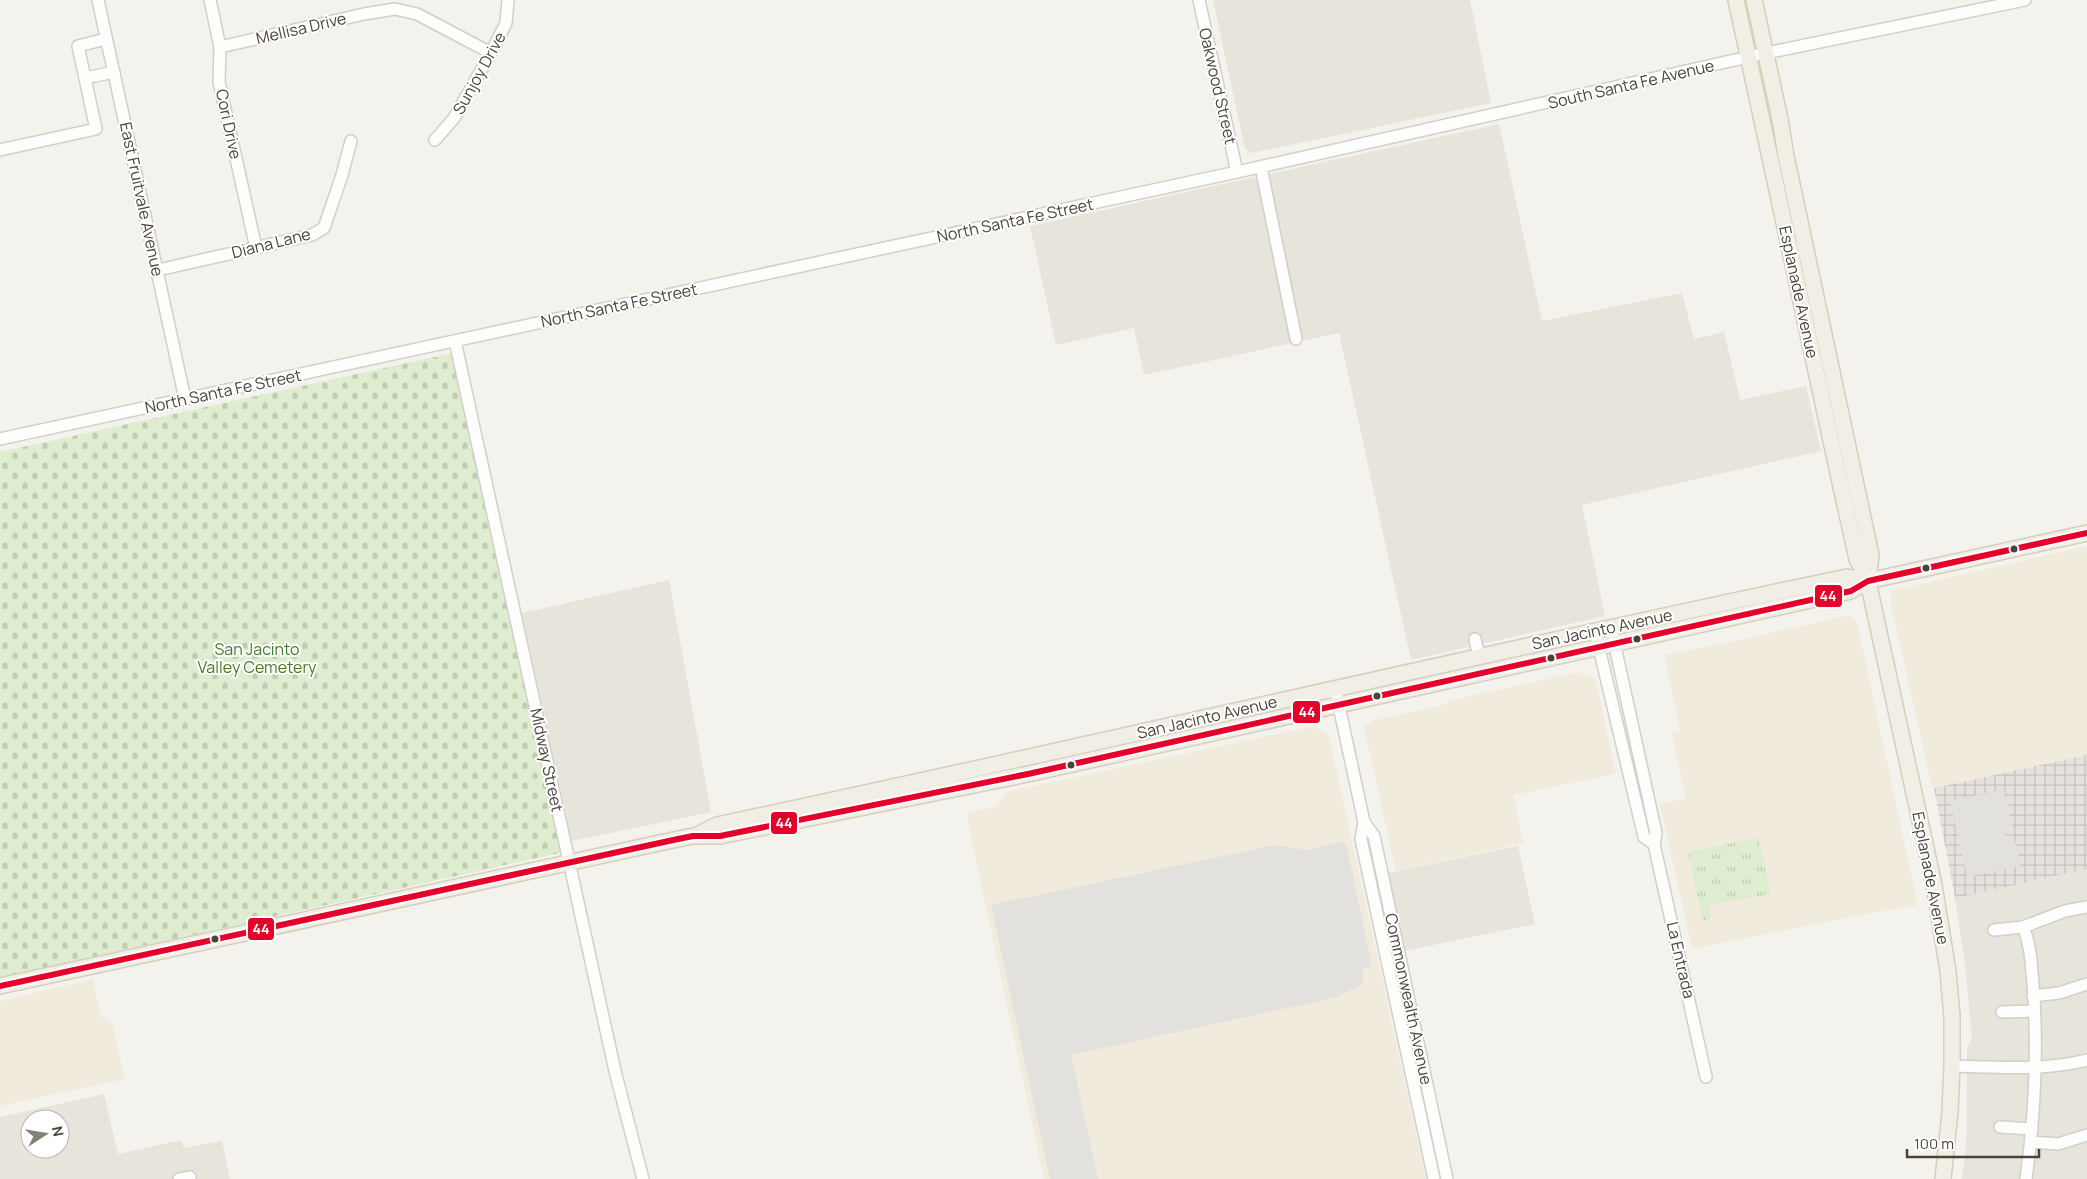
<svg xmlns="http://www.w3.org/2000/svg" width="2087" height="1179" font-family="Manrope,sans-serif">
<defs>
<pattern id="industrial-grid" width="8" height="8" patternUnits="userSpaceOnUse" patternTransform="scale(1.25)"><rect width="8" height="8" fill="#e5e2dd"/><path d="M0 4h8M4 0v8" fill="none" stroke="#c6c3be"/></pattern>
<pattern id="grass-tufts" width="24" height="20" patternUnits="userSpaceOnUse" patternTransform="scale(1.25)"><rect width="24" height="20" fill="#deeccf"/><path d="M3 7l-1-3M5 7V3M7 7l1-3M15 17l-1-3M17 17v-4M19 17l1-3" fill="none" stroke="#c0ccb2"/></pattern>
<pattern id="cemetery-stones" width="16" height="16" patternUnits="userSpaceOnUse" patternTransform="scale(1.25)"><rect width="16" height="16" fill="#deeccf"/><path d="M2 7V4a2 2 0 0 1 4 0v3zM10 15v-3a2 2 0 0 1 4 0v3z" fill="#c0ccb2"/></pattern>
</defs>
<rect width="100%" height="100%" fill="#f3f2ed"/>
<g fill="#e7e4db" fill-rule="evenodd">
<path d="M1213,0h257l21,103 -239,50 -7,-4z"/>
<path d="M1499,124l43,197 140,-28 12,46 30,-7 16,68 66,-14 15,65 -239,54 23,111 -194,44 -72,-327 -195,42 -10,-47 -78,17 -26,-119z"/>
<path d="M669,580l42,232 -139,29 -50,-228z"/>
<path d="M1518,846l17,78 -131,27 -16,-78z"/>
<path d="M2087,869v310h-125l5,-44v-87l5,-10 -8,-82 -9,-58z"/>
<path d="M104,1094l14,60 63,-14 3,8 38,-7 8,38h-230v-62zM30,1119h30v30h-30z"/>
</g>
<g fill="#f1ebde">
<path d="M2087,546v209l-155,33 -41,-183 -1,-14z"/>
<path d="M1849,615l8,7 61,284 -46,7 -180,36 -32,-145 26,-6 -15,-66 9,-2 -16,-75 85,-17z"/>
<path d="M1579,672l17,8 20,94 -102,21 9,48 -127,28 -32,-144 11,-7 64,-14 13,-6z"/>
<path d="M1314,726l15,10 97,443h-382l-78,-366 32,-7 7,-14z"/>
<path d="M93,979l8,37 7,3 5,7 12,53 -125,27v-105z"/>
</g>
<path fill="url(#industrial-grid)" d="M2087,755v114l-132,29 -21,-110z"/>
<path fill="url(#grass-tufts)" d="M1755,838l4,1 12,55 -62,11 2,14 -8,2 -15,-69z"/>
<path fill="url(#cemetery-stones)" d="M458,352l106,500 -564,126v-526z"/>
<g fill="#e2e1dd">
<path d="M2004,789l9,41 -8,2 2,10 8,-1 6,25 -54,11 -17,-76z"/>
<path d="M1343,842l4,5 25,120 -9,2v15l-29,14 -263,57 27,124h-48l-59,-274 284,-60 33,5z"/>
</g>
<g fill="none" stroke-linecap="round" stroke-linejoin="round">
<defs>
<g id="minor">
<path d="M98,0l87,399"/>
<path d="M210,0l10,47 -1,35 37,166"/>
<path d="M1199,0l38,172"/>
<path d="M220,47l144,-33 31,-5 22,5 74,39"/>
<path d="M85,78l-7,-32 28,-7"/>
<path d="M435,140l19,-22 37,-65 15,-30 2,-23"/>
<path d="M0,150l96,-21 -11,-51 29,-6"/>
<path d="M1261,167l35,172"/>
<path d="M158,270l154,-35 12,-7 18,-53 9,-34"/>
<path d="M455,341l160,730 28,108"/>
<path d="M0,439l1237,-267 529,-119 259,-53"/>
<path d="M1611,628l45,205 -2,11 52,233"/>
<path d="M1595,631l49,206 10,7"/>
<path d="M1475,639l4,17"/>
<path d="M1337,697l27,125 -3,17 73,340"/>
<path d="M1364,822l10,14 73,343"/>
<path d="M2023,927c8,18 8,37 10,56 5,66 2,131 -7,196"/>
<path d="M1994,930l29,-3 42,-16 22,-4"/>
<path d="M2033,996l26,-3 28,-9"/>
<path d="M2002,1012l32,-1"/>
<path d="M1952,1066c46,1 91,5 135,-6"/>
<path d="M2000,1127l32,2"/>
<path d="M2031,1142l27,2 29,-9"/>
<path d="M179,1179l11,-2v2"/>
</g>
<g id="major">
<path d="M1736,0l105,487 16,72 11,22 66,304 14,86 4,46v49l-2,46 -7,67"/>
<path d="M1754,0l26,119 6,37 85,399 -3,26"/>
<path d="M699,834l18,-9c377,-80 752,-169 1130,-248l21,4"/>
<path d="M0,986l678,-147 15,-3h27l308,-62 823,-183 17,-10 219,-48"/>
</g>
</defs>
<use href="#minor" stroke="#d1cfcb" stroke-width="14"/>
<use href="#major" stroke="#d5cfbc" stroke-width="18"/>
<use href="#minor" stroke="#fdfdfc" stroke-width="11"/>
<use href="#major" stroke="#f1efe5" stroke-width="15"/>
<defs>
<path id="bus-1" d="M0,986l678,-147 15,-3h27l308,-62 823,-183 17,-10 219,-48"/>
</defs>
<use href="#bus-1" stroke="#fff" stroke-width="10"/>
<use href="#bus-1" stroke="#e4002b" stroke-width="6"/>
</g>
<g fill="#494439" stroke="#fff" stroke-width="2">
<circle cx="2014" cy="549" r="4.5"/>
<circle cx="1926" cy="568" r="4.5"/>
<circle cx="1637" cy="639" r="4.5"/>
<circle cx="1551" cy="658" r="4.5"/>
<circle cx="1377" cy="696" r="4.5"/>
<circle cx="1071" cy="765" r="4.5"/>
<circle cx="215" cy="939" r="4.5"/>
</g>
<g text-anchor="middle" stroke-width="4" stroke-linejoin="round" paint-order="stroke">
<g font-size="16" fill="#494439" stroke="#fff">
<text transform="translate(301 28) rotate(-13)" y="6">Mellisa Drive</text>
<text transform="translate(479 73) rotate(-61)" y="6">Sunjoy Drive</text>
<text transform="translate(1631 84) rotate(-13)" y="6">South Santa Fe Avenue</text>
<text transform="translate(1218 86) rotate(77)" y="6">Oakwood Street</text>
<text transform="translate(229 124) rotate(78)" y="6">Cori Drive</text>
<text transform="translate(142 199) rotate(78)" y="6">East Fruitvale Avenue</text>
<text transform="translate(1015 220) rotate(-12)" y="6">North Santa Fe Street</text>
<text transform="translate(271 243) rotate(-14)" y="6">Diana Lane</text>
<text transform="translate(1799 292) rotate(78)" y="6">Esplanade Avenue</text>
<text transform="translate(619 305) rotate(-12)" y="6">North Santa Fe Street</text>
<text transform="translate(223 391) rotate(-12)" y="6">North Santa Fe Street</text>
<text transform="translate(1602 629) rotate(-12)" y="6">San Jacinto Avenue</text>
<text transform="translate(1207 717) rotate(-13)" y="6">San Jacinto Avenue</text>
<text transform="translate(547 760) rotate(78)" y="6">Midway Street</text>
<text transform="translate(1931 878) rotate(79)" y="6">Esplanade Avenue</text>
<text transform="translate(1681 960) rotate(77)" y="6">La Entrada</text>
<text transform="translate(1409 999) rotate(78)" y="6">Commonwealth Avenue</text>
</g>
<g font-size="16" fill="#447a2d" stroke="#fff">
<text x="257" y="655">San Jacinto<tspan x="257" dy="18">Valley Cemetery</tspan></text>
</g>
</g>
<g stroke="#fff" stroke-width="2">
<rect x="1814" y="584" width="29" height="24" rx="5" fill="#e4002b"/>
<rect x="1292" y="700" width="29" height="24" rx="5" fill="#e4002b"/>
<rect x="770" y="811" width="28" height="24" rx="5" fill="#e4002b"/>
<rect x="247" y="917" width="28" height="24" rx="5" fill="#e4002b"/>
</g>
<g font-size="14" text-anchor="middle" font-weight="bold" fill="#fff">
<text x="1828" y="601">44</text>
<text x="1307" y="717">44</text>
<text x="784" y="828">44</text>
<text x="261" y="934">44</text>
</g>
<g transform="translate(45 1134) rotate(78)"><circle r="24" fill="#ffffff" stroke="#b6b4b0"/>
<path d="M0-4L9 19L0 12L-9 19Z" fill="#848178"/>
<text y="-8" font-size="14" font-weight="bold" text-anchor="middle" fill="#494439">N</text>
</g>
<path d="M1907 1149v8h132v-8" fill="none" stroke="#494439" stroke-width="2.5"/>
<text x="1914" y="1149" font-size="15" fill="#494439" stroke="#ffffff" stroke-width="4" paint-order="stroke">100 m</text>
</svg>
